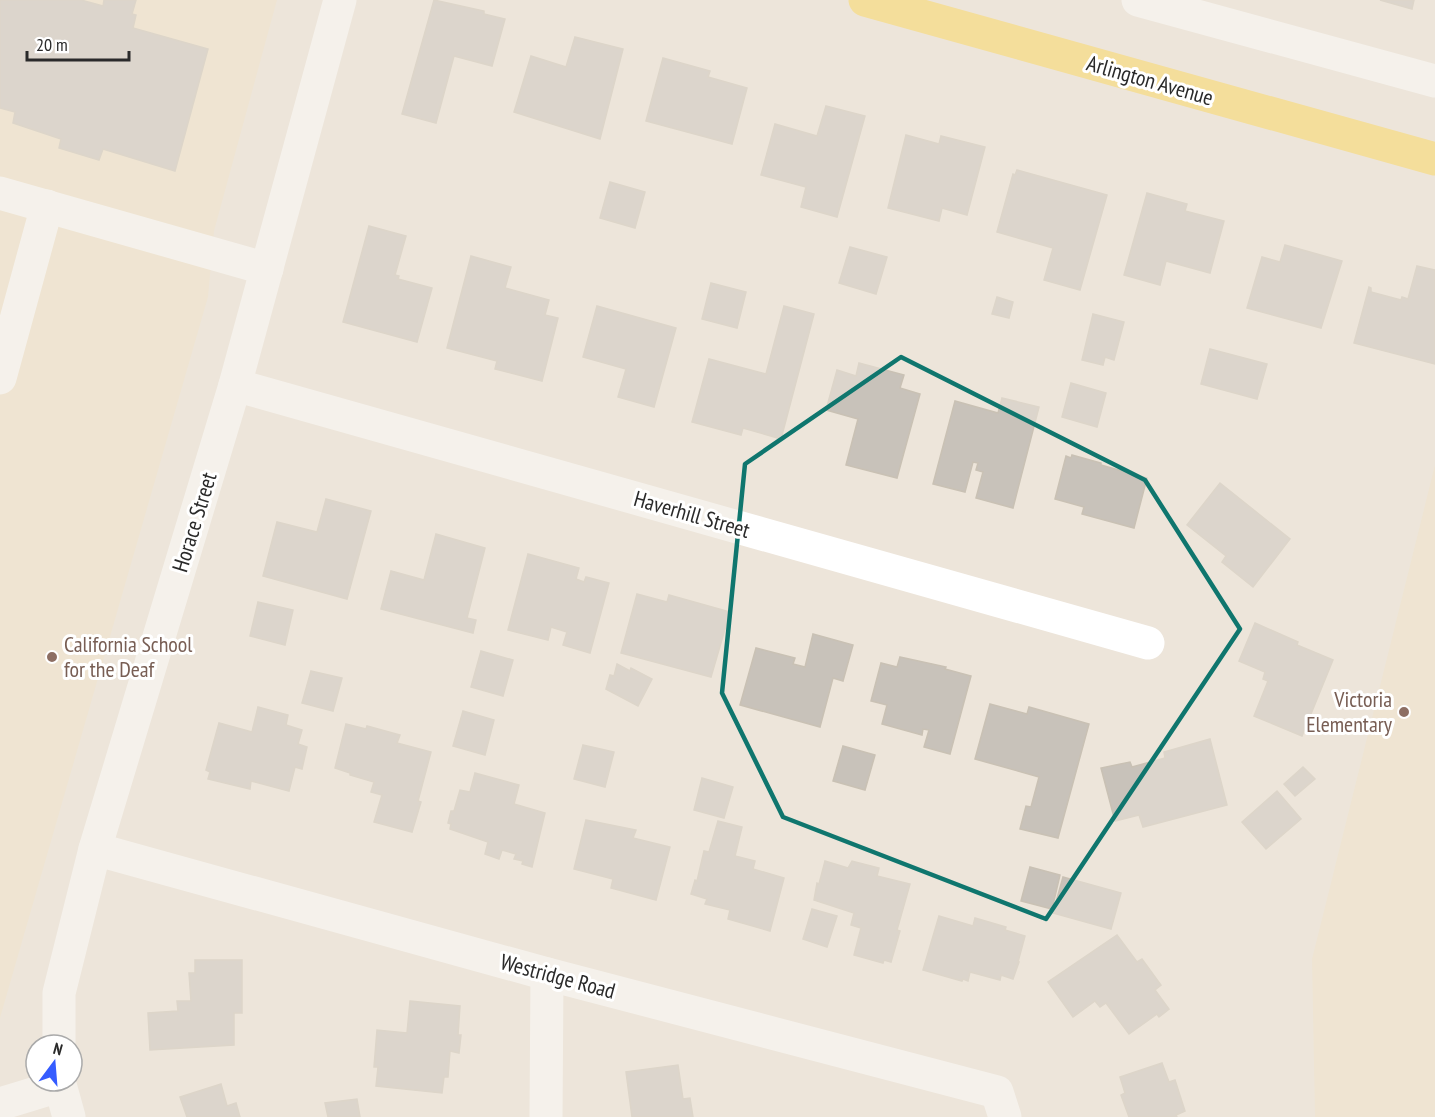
<svg xmlns="http://www.w3.org/2000/svg" width="1435" height="1117" font-family="'PT Sans Narrow',sans-serif">
<rect width="100%" height="100%" fill="#ede5da"/>
<g fill="#f1e3c8">
<path d="M0,0h277l-63,231 -6,66 -208,721z"/>
<path d="M1435,465v652h-120l-3,-158z"/>
</g>
<g fill="#c8c2ba" stroke="#c9c1b4" stroke-width="1.5">
<path d="M0,0h81l22,6 1,-6h32l-4,14 4,1 -3,13 75,21 -33,122 -72,-22 -4,11 -40,-12 2,-9 -48,-16 2,-11 -15,-4z"/>
<path d="M434,0l50,11v3l21,5 -13,47 -38,-10 -18,67 -34,-9z"/>
<path d="M1380,0h34l-2,9z"/>
<path d="M575,37l48,12 -23,90 -86,-27 17,-56 35,11z"/>
<path d="M663,58l47,13 -2,6 39,11 -15,56 -86,-23z"/>
<path d="M826,106l39,10 -28,101 -36,-10 5,-20 -45,-12 14,-51 42,12z"/>
<path d="M906,135l33,9 2,-8 44,11 -18,68 -25,-7 -3,13 -51,-13z"/>
<path d="M1017,170l90,25 -27,95 -36,-10 9,-32 -56,-16 16,-58 2,1z"/>
<path d="M610,182l35,10 -10,36 -35,-10z"/>
<path d="M1147,193l40,11 -2,7 39,10 -14,52 -44,-12 -6,24 -36,-10z"/>
<path d="M369,226l37,10 -11,39 4,1 -1,3 34,9 -15,54 -74,-20z"/>
<path d="M1285,245l57,16 -21,67 -74,-20 15,-51 18,5z"/>
<path d="M850,247l37,10 -11,37 -37,-11z"/>
<path d="M471,256l40,11 -6,21 44,12 -4,15 13,3 -16,63 -47,-12 2,-8 -50,-13z"/>
<path d="M1417,266l18,4v94l-81,-21 15,-56 2,1v4l30,8 1,-3 6,2z"/>
<path d="M711,283l35,9 -9,36 -35,-9z"/>
<path d="M997,297l16,5 -4,16 -17,-4z"/>
<path d="M597,306l79,22 -22,79 -36,-10 8,-28 -43,-12z"/>
<path d="M784,306l30,8 -33,125 -38,-11 -2,7 -49,-13 17,-63 57,15z"/>
<path d="M1093,314l31,8 -10,38 -9,-3 -2,8 -21,-5z"/>
<path d="M1210,349l57,15 -10,35 -56,-15z"/>
<path d="M859,363l45,12 -4,13 20,6 -23,84 -51,-13 12,-46 -32,-9 11,-40 19,6z"/>
<path d="M1071,383l35,10 -9,34 -35,-10z"/>
<path d="M1002,398l37,9 -26,101 -37,-10 7,-26 -7,-2 2,-7 -5,-1 -8,30 -32,-8 22,-83 43,12z"/>
<path d="M1072,455l29,8v2l46,13 -13,50 -52,-14 2,-7 -29,-8 11,-43 5,2z"/>
<path d="M1220,483l70,56 -37,48 -31,-25 4,-6 -39,-31z"/>
<path d="M326,499l45,12 -24,88 -84,-23 14,-54 40,10z"/>
<path d="M436,534l49,14 -18,70 9,2 -3,13 -92,-24 10,-38 33,9z"/>
<path d="M528,554l51,14 -3,11 8,3 2,-5 23,6 -19,70 -27,-8 4,-13 -16,-5 -3,13 -40,-10z"/>
<path d="M637,594l30,8 2,-7 61,17 -19,65 -90,-24z"/>
<path d="M258,602l35,8 -8,35 -35,-9z"/>
<path d="M1255,623l43,19 -1,3 36,15 -31,76 -48,-20 14,-35 -5,-2 2,-7 -26,-11z"/>
<path d="M813,634l40,11 -10,36 -10,-3 -13,49 -80,-22 16,-57 39,10 -2,6 12,3z"/>
<path d="M481,651l32,9 -10,36 -32,-9z"/>
<path d="M900,657l46,10 -1,2 26,7 -21,78 -26,-7 5,-17 -6,-1 -1,6 -40,-11 5,-19 -16,-4 10,-38 16,4z"/>
<path d="M617,664l13,7 1,-3 21,11 -14,27 -32,-17 4,-14 4,1z"/>
<path d="M311,671l31,7 -9,33 -31,-8z"/>
<path d="M990,704l37,10 2,-7 60,17 -31,114 -38,-9 6,-23 5,1 8,-30 -64,-18z"/>
<path d="M258,707l30,8 -2,10 16,5 -4,14 9,3 -5,22 -7,-2 -6,24 -38,-10 -1,8 -42,-10 2,-7 -4,-2 13,-47 33,9z"/>
<path d="M463,711l31,9 -9,35 -32,-9z"/>
<path d="M346,724l20,5 1,-3 33,9 -3,8 34,9 -13,49 3,1 -9,30 -38,-10 8,-27 -11,-3 3,-10 -24,-7v-2l-15,-5z"/>
<path d="M1210,739l17,66 -84,22 -4,-12 -24,6 -14,-53 29,-6 2,5 33,-9 -1,-6z"/>
<path d="M583,745l31,7 -9,35 -31,-8z"/>
<path d="M843,746l32,9 -10,35 -32,-9z"/>
<path d="M1303,767l12,12 -20,17 -11,-12z"/>
<path d="M475,773l44,12 -5,19 31,9 -13,54 -10,-3 1,-3 -9,-2 2,-5 -14,-4 -3,9 -14,-5 3,-12 -38,-13 1,-5 -3,-1 3,-12h3l6,-21 10,2z"/>
<path d="M702,778l31,9 -9,31 -30,-8z"/>
<path d="M1277,791l24,28 -35,30 -24,-27z"/>
<path d="M586,820l50,10 -3,8 37,9 -14,53 -45,-12 2,-9 -39,-10z"/>
<path d="M718,821l24,6 -7,29 20,5 -2,8 31,9 -14,53 -42,-12 2,-9 -25,-6 2,-5 -16,-5 4,-14 2,1 7,-30 5,1z"/>
<path d="M825,861l23,7 4,-7 27,7 -2,8 33,8 -13,46 3,1 -9,31 -7,-2 -1,3 -29,-8 7,-27 -10,-3 3,-12 -40,-13 3,-17 2,1z"/>
<path d="M1030,867l30,8 -8,34 -31,-8z"/>
<path d="M1063,877l58,16 -10,36 -58,-16z"/>
<path d="M812,909l25,7 -10,31 -24,-8z"/>
<path d="M939,916l34,10 2,-8 31,9 -1,3 20,6 -7,26h1l-6,17 -12,-4 -1,5 -30,-8 -2,9 -5,-2 -1,2 -39,-11z"/>
<path d="M1117,935l20,27 5,-3 19,26 -6,5 14,19 -10,8 -2,-3 -28,20 -23,-31 -6,4 -5,-6 -22,16 -25,-35z"/>
<path d="M195,960h47v53h-8v32l-84,5 -2,-37 30,-2 -1,-10h14l-2,-28h6z"/>
<path d="M410,1001l50,5 -2,29h3l-2,18 -9,-2 -2,26h-4l-2,16 -66,-7 2,-19h-4l3,-37 30,3z"/>
<path d="M1162,1063l7,19 6,-2 10,31 -9,4 1,2h-48l-8,-22 4,-2 -5,-16z"/>
<path d="M678,1065l5,34 7,-1 3,19h-61l-6,-45z"/>
<path d="M221,1084l6,22 9,-3 4,14h-53l-7,-20z"/>
<path d="M357,1099l3,18h-32l-3,-14z"/>
</g>
<g fill="none" stroke-linecap="round" stroke-linejoin="round">
<g stroke="#fff" stroke-width="33">
<path d="M1138,0l297,81"/>
<path d="M0,193l267,76"/>
<path d="M0,378l47,-172"/>
<path d="M235,385l913,258"/>
<path d="M95,849l452,125 450,118 8,25"/>
<path d="M59,1045v-52l36,-144 140,-464 105,-385"/>
<path d="M59,1081l10,36"/>
<path d="M0,1104l59,-18"/>
<path d="M546,1117l1,-143"/>
</g>
<path stroke="#fdd44f" stroke-width="33" d="M865,0l570,159"/>
</g>
<path d="M0 0H1435V1117H0ZM901,357l244,123 95,149 -194,290 -263,-102 -61,-124 23,-229z" fill="#ede5da" fill-opacity=".55" fill-rule="evenodd"/>
<path fill="none" stroke="#0f766e" stroke-width="4.5" stroke-linejoin="round" d="M901,357l244,123 95,149 -194,290 -263,-102 -61,-124 23,-229z"/>
<g fill="#8d6e63" stroke="#fff" stroke-width="2">
<circle cx="52" cy="657" r="6"/>
<circle cx="1404" cy="712" r="6"/>
</g>
<g text-anchor="middle" stroke-width="6" stroke-linejoin="round" paint-order="stroke">
<g font-size="22" fill="#2a2a2a" stroke="#fff">
<text transform="translate(1150 80) rotate(16)" y="8">Arlington Avenue</text>
<text transform="translate(692 514) rotate(16)" y="8">Haverhill Street</text>
<text transform="translate(194 522) rotate(-73)" y="8">Horace Street</text>
<text transform="translate(558 976) rotate(15)" y="8">Westridge Road</text>
</g>
<g font-size="22" fill="#785e54" stroke="#fff" text-anchor="start">
<text x="64" y="652">California School<tspan x="64" dy="25">for the Deaf</tspan></text>
<text x="1392" y="707" text-anchor="end">Victoria<tspan x="1392" dy="25">Elementary</tspan></text>
</g>
</g>
<g transform="translate(54 1063) rotate(16)"><circle r="28" fill="#ffffff" stroke="#aaaaaa" stroke-width="1.5"/>
<path d="M0-4.5L10 22L0 15L-10 22Z" fill="#355cff"/>
<text y="-9" font-size="16" font-weight="bold" text-anchor="middle" fill="#2a2a2a">N</text>
</g>
<path d="M27 51v9h102v-9" fill="none" stroke="#2a2a2a" stroke-width="3"/>
<text x="36" y="51" font-size="18" fill="#2a2a2a" stroke="#ffffff" stroke-width="4.5" paint-order="stroke">20 m</text>
</svg>
